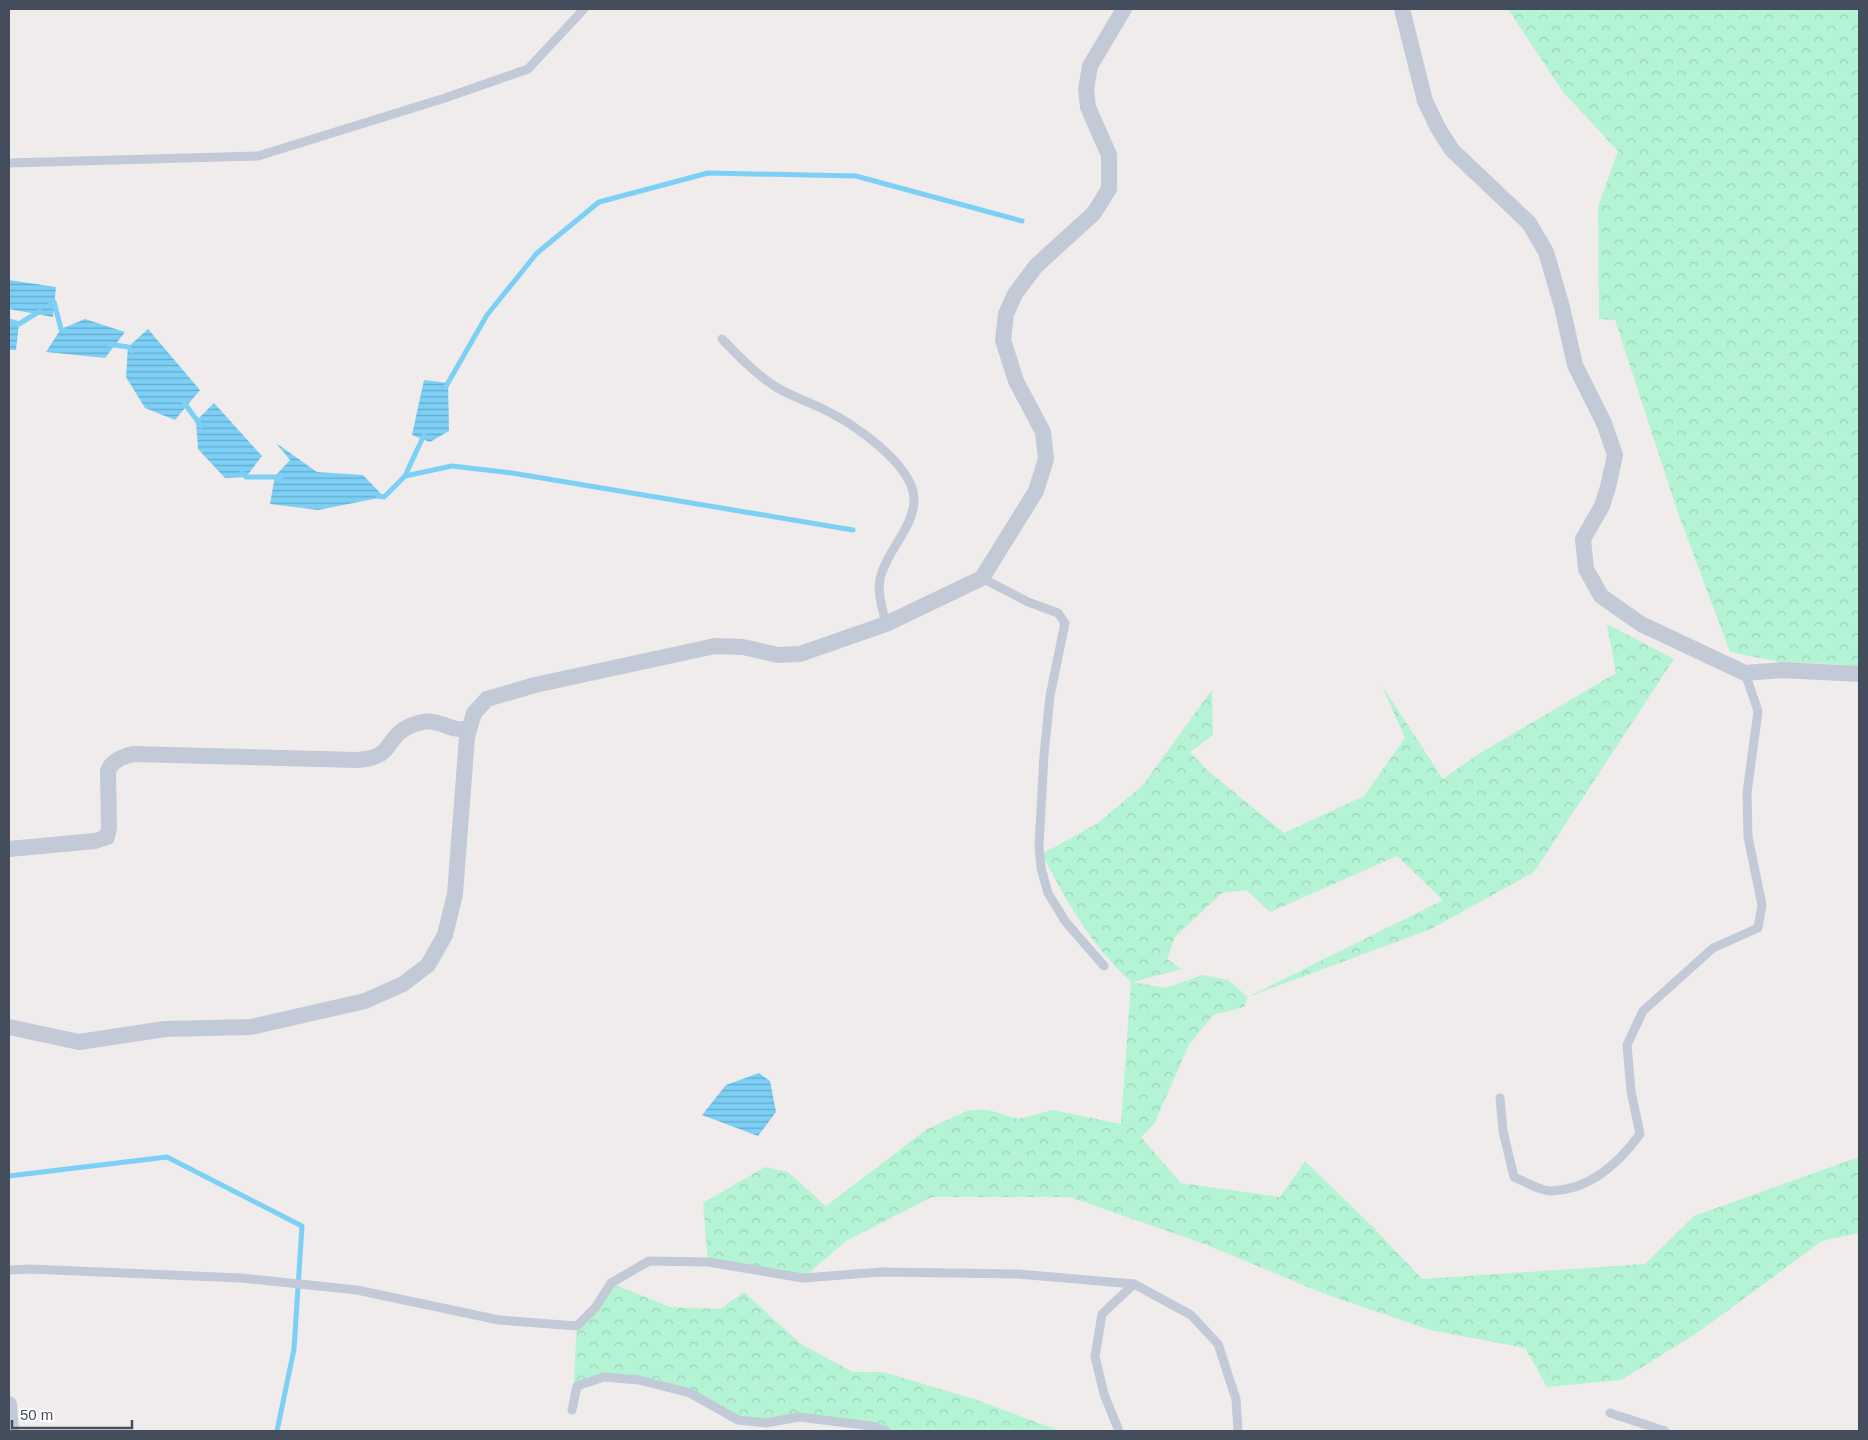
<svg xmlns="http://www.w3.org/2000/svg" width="1868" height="1440" font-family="Helvetica,sans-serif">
<defs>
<pattern id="forest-crowns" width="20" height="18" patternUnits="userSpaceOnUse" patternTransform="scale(1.25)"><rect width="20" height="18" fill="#b4f3d3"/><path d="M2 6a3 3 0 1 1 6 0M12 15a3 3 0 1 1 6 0" fill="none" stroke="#9cd2b8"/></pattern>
<pattern id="water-rules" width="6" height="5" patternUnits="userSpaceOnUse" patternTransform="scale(1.25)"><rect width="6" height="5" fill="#7ccff5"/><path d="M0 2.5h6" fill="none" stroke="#67aaca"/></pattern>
</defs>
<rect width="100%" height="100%" fill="#f0ecec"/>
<g fill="url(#forest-crowns)" fill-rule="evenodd">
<path d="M1508,9h351v662l-25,-7 -54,-2 -50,-10 -52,-139 -63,-193 -16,-1 -1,-112 20,-56 -55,-59z"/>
<path d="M1607,624l67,35 -140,213 -103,57 -183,68 -4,10 -31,8 -24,30 -35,79 -13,13 40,46 99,14 25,-36 68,66 49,52 223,-15 49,-48 165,-59v76l-37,8 -125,92 -76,47 -74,7 -22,-39 -95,-18 -105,-36 -118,-49 -137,-48h-138l-86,44 -43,37 -95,-16 -5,-59 62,-36 23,5 38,34 101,-77 42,-19h20l29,9 35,-9 68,14 10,-142c-42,-40 -62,-76 -89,-128l56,-31 44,-37 70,-96 1,45 -23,17 18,19 76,62 80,-37 41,-58 -24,-54 62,95 34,-24 139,-82zM1397,856l46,44 -195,97 -20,-17 -26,-5 -36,13 -33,-6 49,-13 -15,-10 8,-22 47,-44 24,-3 24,22z"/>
<path d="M611,1283l59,24 50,2 24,-17 57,52 52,28h30l91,27 86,32h-174l-87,-14 -61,3 -48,-27 -86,-16 -27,9 -5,24 5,-84z"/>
</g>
<g fill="url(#water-rules)">
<path d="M9,280l47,7 -3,30 -44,-8z"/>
<path d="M85,319l40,13 -20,26 -59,-6 15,-23z"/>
<path d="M9,321l10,3 -3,26h-7z"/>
<path d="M148,329l52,61 -25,30 -30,-12 -19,-31 2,-30z"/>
<path d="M424,380l24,3 1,48 -19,11 -18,-7z"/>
<path d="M214,403l48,53 -16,21 -21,1 -27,-29 -2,-28z"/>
<path d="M276,443l41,29 46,3 21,22 -66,13 -48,-6 5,-28 15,-16z"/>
<path d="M759,1073l11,8 6,31 -18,24 -56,-21 24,-30z"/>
</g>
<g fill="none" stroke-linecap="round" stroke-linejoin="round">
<g stroke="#7ccff5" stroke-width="5">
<path d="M50,305l4,-3 7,27 5,2"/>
<path d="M9,321l10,3 21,-13"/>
<path d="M108,344l20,3 4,4"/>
<path d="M445,388l42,-73 50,-62 62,-51 109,-29 148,3 166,45"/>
<path d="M183,401l18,25"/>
<path d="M242,472l4,5h35"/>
<path d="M405,476l47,-10 60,7 341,57"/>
<path d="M378,496l6,1 21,-21 19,-41"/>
<path d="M9,1176l158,-19 135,69 -8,123 -17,82"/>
</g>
<g stroke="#c1cad6" stroke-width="9">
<path d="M9,163l249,-7 187,-58 83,-29 56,-60"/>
<path d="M722,339c16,16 32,34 51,46 14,10 32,15 48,23 30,14 91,55 93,90 1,29 -28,53 -34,81 -3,14 3,31 6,45"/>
<path d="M982,578l46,24 30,11 7,10 -15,73 -6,59 -5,91 2,22 7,25 17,28 39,45"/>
<path d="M1500,1098l3,33 11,46c10,4 26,14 37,14 38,-1 68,-28 89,-57l-9,-43 -4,-46 16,-34 70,-63 45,-20 4,-23 -14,-68 -1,-44 11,-82 -13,-38"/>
<path d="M9,1270l21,-1 211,9 116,12 142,30 78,6 18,-18 16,-25 38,-22 59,1 95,16 78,-6 137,2 116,10 57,31 27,29 18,55 2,32"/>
<path d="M572,1410l5,-24 27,-9 35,3 51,13 48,27 28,3 33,-6 72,9 15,5"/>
<path d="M1610,1413l55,18"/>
<path d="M1119,1431l-15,-37 -9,-38 7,-42 32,-30"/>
</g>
<g stroke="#c1cad6" stroke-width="16">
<path d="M1402,9l23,92 13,27 14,22 77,73 17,29 16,55 13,58 29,58 11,32 -7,32 -6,19 -19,33 3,30 15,27 40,28 104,49 37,-3 77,4"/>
<path d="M9,849l86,-8 12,-4 2,-9 -1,-57c4,-11 15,-14 25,-17l224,6c40,-3 25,-21 53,-34 29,-13 33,6 59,3"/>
<path d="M9,1027l70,15 86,-13 86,-2 114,-26 38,-17 25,-19 17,-30 10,-41 12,-157 7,-24 13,-14 48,-14 180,-39 28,1 35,8 22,-1 86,-30 96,-46 54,-87 10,-32 -3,-27 -27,-51 -13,-41 3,-26 9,-20 21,-28 58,-53 15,-24v-34l-21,-48 -2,-17 4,-24 34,-57"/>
<path d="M9,1404l2,27"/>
</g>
</g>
<rect width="1868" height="1440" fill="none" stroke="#434d5c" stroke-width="20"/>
<path d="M12 1420v8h120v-8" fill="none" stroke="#434d5c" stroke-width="2.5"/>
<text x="20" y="1420" font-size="15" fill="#434d5c" stroke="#ffffff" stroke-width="4" paint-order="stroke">50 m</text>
</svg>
